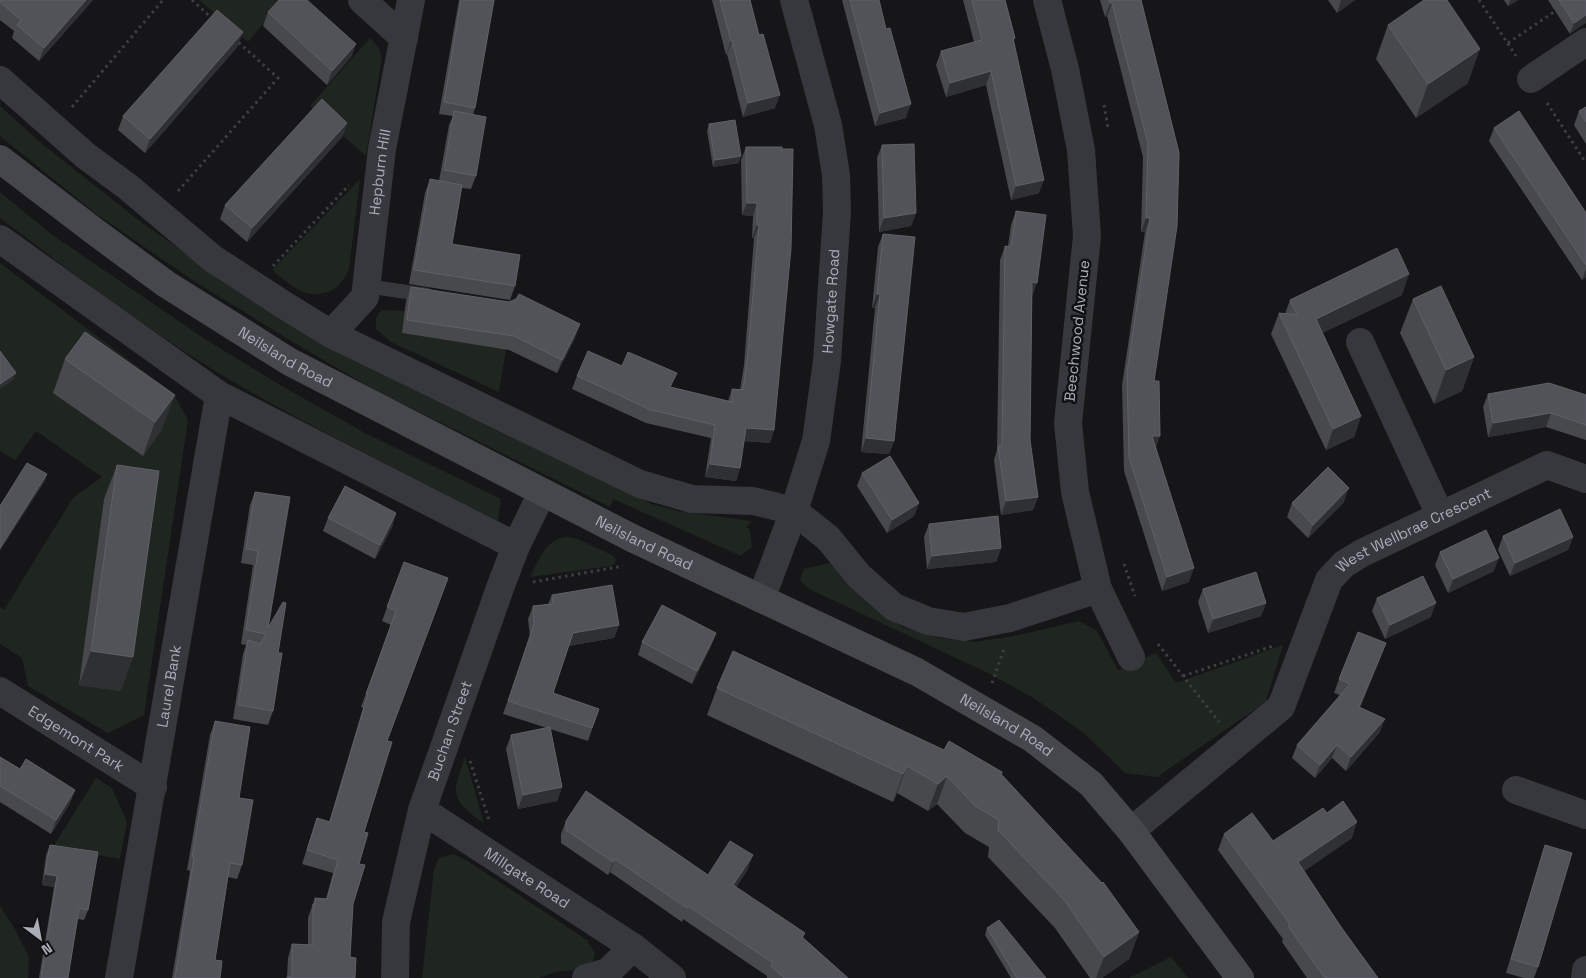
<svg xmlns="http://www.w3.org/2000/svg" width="1586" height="978" font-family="'Space Grotesk',sans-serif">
<rect width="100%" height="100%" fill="#161618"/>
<g fill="#1e261f">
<path d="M199,0h84l-35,42z"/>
<path d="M370,38l9,10 3,10 -16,98 -56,-50z"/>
<path d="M0,106l41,37 100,79 125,87 210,109 176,86 26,7 74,10 -6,6 4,3 2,17 -11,9 -128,-57 -3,8 -237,-118 -82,-48 -100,-62 -96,-66 -95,-77z"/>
<path d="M360,179l-11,90c-6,12 -11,21 -25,24 -23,5 -35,-10 -52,-23z"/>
<path d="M0,192l51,42 157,107 72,44 85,48 136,66 -3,22c-93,-48 -188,-93 -278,-147 -77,-47 -149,-102 -220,-156z"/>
<path d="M0,263l174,131 14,26 -44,295 -36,18 -80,-47 -6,-28 -22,-14v-37l4,3 69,-112 29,-21 -66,-46 -21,29 -15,-9z"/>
<path d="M381,310l24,1 -3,22 104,16 -7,43 -108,-50 -15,-13v-11z"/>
<path d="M567,537l8,1 37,17 4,4 -1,5 -5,2 -80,11c9,-17 15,-38 37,-40z"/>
<path d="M832,562l28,34 42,31 36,11 37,4 44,-7 60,-14 18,10 21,39 38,-17 20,30 107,-38 -17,57 -109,75 -32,-4 -41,-40 -49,-34 -45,-25 -181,-85 -9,-9 4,-11z"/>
<path d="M465,757l19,66c-35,-24 -32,-29 -19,-66z"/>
<path d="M96,778l16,10 15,34 -7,37 -67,-12z"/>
<path d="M453,854l13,6 121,80 8,13 -2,8 -10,8 -27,3 -17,6h-117l12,-109 5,-11z"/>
<path d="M0,906l13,20 16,31 -1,21h-28z"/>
<path d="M1171,957l17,21h-59z"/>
</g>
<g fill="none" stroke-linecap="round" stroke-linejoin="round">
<g stroke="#3d3f44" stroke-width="3" stroke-dasharray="2.5 4" stroke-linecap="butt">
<path d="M192,0l22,20"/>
<path d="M1479,0l37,56"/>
<path d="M1508,43l49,-33"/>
<path d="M1547,103l39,60"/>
<path d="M1104,105l4,23"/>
<path d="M72,107l91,-107"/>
<path d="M178,191l100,-113 -41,-37"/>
<path d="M273,266l76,-81"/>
<path d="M1124,564l11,32"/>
<path d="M533,582l90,-16"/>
<path d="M1158,644l61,78"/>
<path d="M1183,676l90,-30"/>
<path d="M992,683l12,-34"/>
<path d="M470,761l19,59"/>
</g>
<path stroke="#37383d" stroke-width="14" d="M366,286l61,9"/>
<g stroke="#37383d" stroke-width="28">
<path d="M362,0l42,38"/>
<path d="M1047,0l18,69 16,81 6,86 -19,187 7,69 23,97 33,68"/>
<path d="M1531,79l55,-37"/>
<path d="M0,80l86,76 42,31 84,71 72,47 47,29 309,150 52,15 61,2 41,10 34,27 31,38 35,31 34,14 36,6 46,-9 88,-29"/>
<path d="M0,239l219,156 297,151"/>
<path id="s1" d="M331,334l34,-37 17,-148 29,-149"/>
<path d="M1360,342l80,173"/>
<path id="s2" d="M761,599l33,-88 22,-70 11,-80 10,-149 -1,-37 -8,-50 -34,-125"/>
<path id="s3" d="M0,691l153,96"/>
<path d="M1516,790l70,25"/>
<path id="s4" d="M422,810l211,137 39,31"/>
<path id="s5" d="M1131,831l150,-124 48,-127 15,-16 18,-11 185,-88 39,14"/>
<path id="s6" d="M119,978l100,-583"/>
<path id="s7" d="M395,978l1,-56 26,-112 78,-222 16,-42 26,-53"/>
<path d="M586,978l22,-6 25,-25"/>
<path d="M1585,978l1,-8"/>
</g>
<path stroke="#45474d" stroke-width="28" id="s8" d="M0,159l94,72 72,53 124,78 342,176 285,134 116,67 58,45 40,47 109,147"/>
</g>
<g fill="#47494d">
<path d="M0,0h93l-54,61 -27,-23 2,-7 -14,-11z"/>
<path d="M459,0h35l-19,108 -2,7 3,61 -5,13 -9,-1 -10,56 63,42 -5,14 -101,-16 16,-91 5,-14 9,2 10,-56 4,-9 -14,-2z"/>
<path d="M712,0h38l25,108 -32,9 -16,-63 -1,1z"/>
<path d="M842,0h37l27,118 -31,8z"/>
<path d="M963,0h42l10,38 -2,4 26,151 -28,7 -25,-115 -40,12 -10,-32 5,-14 33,-9z"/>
<path d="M1100,0h41l38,153 -25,228 2,67 33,134 -27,9 -38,-120 -2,-86 23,-153h-4l2,-75 -36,-141 -2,1z"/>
<path d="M1328,0h27l-18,13z"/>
<path d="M1504,0h14l-10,6z"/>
<path d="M1548,0h38l-16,34z"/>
<path d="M268,12l88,32 -5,13 -24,28 -64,-59z"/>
<path d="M1388,25l80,58 -52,35 -40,-59z"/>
<path d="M238,46l-93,107 -27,-23 5,-14z"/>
<path d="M1586,107v37l-12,-19 5,-14z"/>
<path d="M347,123l-5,14 -95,105 -27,-23 5,-14z"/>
<path d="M709,124l30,39 -26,4 -6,-36z"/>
<path d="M1494,128l92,85v64l-4,3 -93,-139z"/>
<path d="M882,145l34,68 -5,13 -32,6 -2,-74z"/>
<path d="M746,147h36l-8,283 -4,13 -26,-2 -4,27 -4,13 -31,-4 6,-39 -65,-15 -74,-34 5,-13 45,-10 50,21 56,14 4,-12 8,1 4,-25 10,-127h-2l1,-22 -11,-1 -1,-55z"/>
<path d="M1016,211l16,86 -2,143 8,57 -5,13 -32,5 -7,-55 3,-10 3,-190 5,-14h3l3,-21z"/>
<path d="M883,234l11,207 -5,13 -28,-2 14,-144h-3l6,-61z"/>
<path d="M411,287l164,51 -18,35 -48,-23 -107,-17 4,-32z"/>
<path d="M1402,295l-80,38 39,83 -7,21 -28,13 -55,-116 8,-21 6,1 5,-14z"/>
<path d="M1413,299l61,58 -12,34 -28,13 -34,-71z"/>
<path d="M85,332l77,97 -19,27 -90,-63 12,-34z"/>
<path d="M1488,394l98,1v45l-40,-13 -58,10 -5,-30z"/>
<path d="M117,465l4,226 -42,-6 25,-186z"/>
<path d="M862,473l57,30 -5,13 -27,17 -30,-47z"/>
<path d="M255,492l13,136 10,25 -5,58 -5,14 -35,-6 10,-65 3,-9 -5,-1 12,-79 -12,-2 9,-58z"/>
<path d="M1344,502l-36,36 -21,-21 5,-14z"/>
<path d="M396,513l-4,14 -17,32 -52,-28 5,-13z"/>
<path d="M929,524l72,24 -5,14 -69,7 -3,-32z"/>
<path d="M1503,536l70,1 -5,13 -58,26 -12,-26z"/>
<path d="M1440,552l54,19 -46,22 -13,-28z"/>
<path d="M404,562l-17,179 -23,91 -11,72 -3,53 5,21h-68v-1l1,-19 4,-14 16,1v-27l2,-6 5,-14 11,1 7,-26 -31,-9 15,-46 12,4 34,-114 -2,-1 30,-82 -9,-4z"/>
<path d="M1203,589l63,14 -5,13 -53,17 -10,-31z"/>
<path d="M552,595l67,30 -5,13 -46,8 -15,47 46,16 -11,32 -38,-12 12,58 -5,14 -39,8 -12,-60 5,-14 36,-7 -44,-14 27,-77 -2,-18 5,-13 15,-2z"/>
<path d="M1377,598l54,19 -46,22 -13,-28z"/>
<path d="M716,633l-5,13 -19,38 -54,-29 4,-13z"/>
<path d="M1381,656l-21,51 20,25 -34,39 -14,-13 -17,20 -23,-20 5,-13 43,-50 -6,-2 5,-14z"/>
<path d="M717,688l227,62 58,22 -1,3 138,157 -10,27 -27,19h-12l-35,-50 -67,-71 1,-10 -24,-14 -28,-29 -9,7 -31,-18 -4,9 -186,-87z"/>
<path d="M215,721l24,77 3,67 -5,14 -9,-2 -13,83 5,18h-48l18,-107 -3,-1 23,-135z"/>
<path d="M0,757l20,12 55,21 -5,13 -19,31 -51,-32z"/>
<path d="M1327,813l25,25 -48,33 37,56 37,51h-71l-25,-36 1,-3 -65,-89 6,-16 49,7z"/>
<path d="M566,821l142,54 40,-6 -12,18 69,46 -2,5 45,40h-81v-2l-84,-57 -1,3 -72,-50 -2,3 -47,-32v-9z"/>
<path d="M50,845l38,65 -4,10 -6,-1 -10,59h-29l15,-91 -12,-2 4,-30z"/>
<path d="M1545,845l-7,122 -4,11h-10l-18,-5 35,-114z"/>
<path d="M987,928l59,50h-35l-26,-43z"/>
</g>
<g fill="#2f3033">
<path d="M86,0h7l-54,61 5,-13z"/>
<path d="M1341,0h14l-18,13z"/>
<path d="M1510,0h8l-10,6z"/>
<path d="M1110,3h2l-5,13 -2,1z"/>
<path d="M1586,15v8l-16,11 4,-11z"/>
<path d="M243,32l-5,14 -93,107 5,-14z"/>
<path d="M731,41h1l-5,13 -1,1z"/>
<path d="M356,44l-5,13 -24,28 5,-14z"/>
<path d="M1480,49l-12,34 -52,35 12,-34z"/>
<path d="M991,71l-5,14 -40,12 4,-14z"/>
<path d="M780,95l-5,13 -32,9 5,-14z"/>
<path d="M911,104l-5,14 -31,8 5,-13z"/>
<path d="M347,123l-5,14 -95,105 5,-14z"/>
<path d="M741,156l-2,7 -26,4 2,-7z"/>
<path d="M1044,180l-5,13 -28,7 5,-14z"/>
<path d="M747,203h10l-4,13 -11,-1z"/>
<path d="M916,213l-5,13 -32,6 5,-14z"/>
<path d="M1146,218h4l-5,14h-4z"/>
<path d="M757,225h2l-5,13h-2z"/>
<path d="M1586,269v8l-4,3z"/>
<path d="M1409,274l-7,21 -94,45 8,-21z"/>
<path d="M1032,282l5,1 -5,14 -5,-1z"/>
<path d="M877,294h3l-5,14h-3z"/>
<path d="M580,324l-5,14 -18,35 5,-13z"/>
<path d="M1474,357l-12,34 -28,13 12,-34z"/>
<path d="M16,373l-3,7 -13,9v-5z"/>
<path d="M175,395l-13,34 -19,27 12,-34z"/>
<path d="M1551,413l-5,14 -58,10 5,-14z"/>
<path d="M1361,416l-7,21 -28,13 7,-21z"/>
<path d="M746,428l28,2 -4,13 -29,-2z"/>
<path d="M1152,436h8l-5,14z"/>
<path d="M866,438l28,3 -5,13 -28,-2z"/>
<path d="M710,464l30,4 -4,13 -31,-4z"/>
<path d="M47,474l-2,7 -45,70v-3z"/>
<path d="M1349,488l-5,14 -36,36 5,-13z"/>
<path d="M1038,497l-5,13 -32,5 5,-14z"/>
<path d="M919,503l-5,13 -27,17 5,-13z"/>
<path d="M396,513l-4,14 -17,32 5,-14z"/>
<path d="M1573,537l-5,13 -58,26 5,-13z"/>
<path d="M1001,548l-5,14 -69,7 5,-13z"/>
<path d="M1499,558l-5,13 -46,22 5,-14z"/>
<path d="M1194,568l-5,14 -27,9 5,-14z"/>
<path d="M1266,603l-5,13 -53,17 5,-14z"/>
<path d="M1436,603l-5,14 -46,22 5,-14z"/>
<path d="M619,625l-5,13 -46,8 5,-13z"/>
<path d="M716,633l-5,13 -19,38 5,-13z"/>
<path d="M1386,643l-5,13 -26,65 4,-14z"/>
<path d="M91,651l42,6 -12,34 -42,-6z"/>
<path d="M1385,719l-5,13 -34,39 5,-14z"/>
<path d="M1337,745l-5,13 -17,20 5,-13z"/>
<path d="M907,766l-10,27 -4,9 10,-28z"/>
<path d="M947,776l-10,28 -9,7 10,-27z"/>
<path d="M562,787l-5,14 -39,8 5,-14z"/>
<path d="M75,790l-5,13 -19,31 5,-14z"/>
<path d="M1357,822l-5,16 -60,41 6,-17z"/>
<path d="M753,855l-5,14 -20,29 5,-13z"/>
<path d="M615,859l-5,13 -2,3 5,-13z"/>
<path d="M45,874l12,2 -3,11 -12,-2z"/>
<path d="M1139,932l-10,27 -27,19h-6l8,-21z"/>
</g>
<g fill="#525359" stroke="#5f6168">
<path d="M0,0h86l-42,48 -27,-23 4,-5 -21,-18z"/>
<path d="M279,0h28l49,44 -24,27 -64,-59z"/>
<path d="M461,0h33l-19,108 -31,-6z"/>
<path d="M720,0h30l9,35 4,-1 17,61 -32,8 -16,-62h-1z"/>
<path d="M850,0h29l7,29 4,-1 21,76 -31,9z"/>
<path d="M972,0h33l10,38h-2l31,142 -28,6 -25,-115 -41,12 -9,-32 41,-11z"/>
<path d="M1109,0h32l38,153 -2,73 -23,155h5l1,55h-8l42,132 -27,9 -38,-120 -2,-85 23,-154h-4l2,-75 -36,-140h-2z"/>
<path d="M1424,0h23l33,49 -52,35 -40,-59z"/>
<path d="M1559,0h27v15l-12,8z"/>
<path d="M217,10l26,22 -93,107 -27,-23z"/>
<path d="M322,99l25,24 -95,105 -27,-23z"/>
<path d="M1586,107v15l-7,-11z"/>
<path d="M454,111l32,6 -10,59 -32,-6z"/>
<path d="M1519,111l67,102v52l-92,-137z"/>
<path d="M735,120l6,36 -26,4 -6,-36z"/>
<path d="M914,144l2,69 -32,5 -2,-73z"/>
<path d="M746,147h36v2h11l-2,99 -17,182 -28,-2 -6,40 -30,-4 5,-39 -64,-15 -74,-34 11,-25 34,15 6,-14 49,21 -7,14 62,15v-13l11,1 5,-38 11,-127h-2v-22h-10z"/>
<path d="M430,179l32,6 -10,59 68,11 -5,31 -101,-16z"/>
<path d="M1016,211l30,4 -9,68 -5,-1 -2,158 8,57 -32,4 -8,-55h4l3,-200 6,1z"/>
<path d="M883,234l32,3 -21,204 -28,-3 14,-144h-3z"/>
<path d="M1397,248l12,26 -93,45 45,97 -28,13 -54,-116 18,2 -7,-15z"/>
<path d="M1441,286l33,71 -28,13 -33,-71z"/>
<path d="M411,287l98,15 7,-3 3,-5 61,30 -18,36 -48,-24 -107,-16z"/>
<path d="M85,332l90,63 -20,27 -90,-63z"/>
<path d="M0,351l16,22 -16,11z"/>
<path d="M1549,383l37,12v30l-35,-12 -58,10 -5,-29z"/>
<path d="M890,456l29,47 -27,17 -30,-47z"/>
<path d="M27,463l20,11 -47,74v-42z"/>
<path d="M117,465l42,6 -26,186 -42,-6z"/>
<path d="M1328,467l21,21 -36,37 -21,-22z"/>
<path d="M345,486l51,27 -16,32 -52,-27z"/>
<path d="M255,492l35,5 -22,131 15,-26 3,1 -8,50h4l-9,58 -35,-6 10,-65 12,4 6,-10 -20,-4 12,-79 -12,-2z"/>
<path d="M1560,509l13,28 -58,26 -12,-27z"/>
<path d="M998,516l3,32 -69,8 -3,-32z"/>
<path d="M1486,530l13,28 -46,21 -13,-27z"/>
<path d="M404,562l44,16 -61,163 5,1 -28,90 4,1 -9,31 6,1 -12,39 -3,53 6,1 -1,20h-68v-1h5v-33l21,1v-41h2v-6l12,1 11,-39 -31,-10 10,-32 13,4 38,-128h-2l30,-83 -9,-4z"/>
<path d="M1256,572l10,31 -53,16 -10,-30z"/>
<path d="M1423,576l13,27 -46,22 -13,-27z"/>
<path d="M612,585l7,40 -46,8 -20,60 46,16 -7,19 -84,-27 26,-77 -1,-18 20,-2 -1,-9z"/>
<path d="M662,605l54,28 -19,38 -55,-29z"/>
<path d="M1358,632l28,11 -27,64 26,12 -34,38 -14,-12 -17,20 -23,-20 53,-61 -11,-5z"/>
<path d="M733,651l211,99 5,-9 53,31 -1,2 101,109 1,-1 36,50 -35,25 -39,-56 -67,-71 1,-10 -24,-14 -28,-30 -9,8 -31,-18 -4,8 -186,-86z"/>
<path d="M215,721l35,6 -11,71 14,2 -11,65 -12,-2 -15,97 7,1 -2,17h-45l19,-121h-2z"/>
<path d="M550,727l12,60 -39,8 -12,-60z"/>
<path d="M0,757l20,12 6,-10 49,31 -19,30 -56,-34z"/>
<path d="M586,791l122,84 22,-34 23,14 -20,30 72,48 -3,4 46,41h-64l-13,-12 2,-3 -85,-57 -1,2 -72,-49 -2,3 -47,-32v-9z"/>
<path d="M1343,801l14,21 -59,40 43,65 37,51h-52l-1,-2 -1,1 -36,-51 2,-2 -66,-90 28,-21 21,28 50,-33 4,5z"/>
<path d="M50,845l48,7 -10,58 -9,-2 -11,70h-27l16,-102 -12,-2z"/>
<path d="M1545,845l27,8 -34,114 -27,-8z"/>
<path d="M999,920l47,58h-29l-30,-50z"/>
</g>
<g text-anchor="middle" stroke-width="5" stroke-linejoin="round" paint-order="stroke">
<g font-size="15" fill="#a8adb8" stroke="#111113">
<text dy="5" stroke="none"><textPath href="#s1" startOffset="176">Hepburn Hill</textPath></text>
<text dy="5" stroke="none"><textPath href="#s2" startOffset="308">Howgate Road</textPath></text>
<text transform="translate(1077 331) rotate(-84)" y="5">Beechwood Avenue</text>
<text dy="5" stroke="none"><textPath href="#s8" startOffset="348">Neilsland Road</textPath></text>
<text dy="5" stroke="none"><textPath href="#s5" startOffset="430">West Wellbrae Crescent</textPath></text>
<text dy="5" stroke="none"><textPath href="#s8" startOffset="752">Neilsland Road</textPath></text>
<text dy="5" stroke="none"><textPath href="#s6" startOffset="296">Laurel Bank</textPath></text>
<text dy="5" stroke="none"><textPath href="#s8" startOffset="1158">Neilsland Road</textPath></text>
<text dy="5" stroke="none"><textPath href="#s7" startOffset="255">Buchan Street</textPath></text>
<text dy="5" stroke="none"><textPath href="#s3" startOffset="90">Edgemont Park</textPath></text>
<text dy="5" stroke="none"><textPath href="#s4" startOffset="125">Millgate Road</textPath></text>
</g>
</g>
<g transform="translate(40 938) rotate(148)" stroke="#111113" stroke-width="4" paint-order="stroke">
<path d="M0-4L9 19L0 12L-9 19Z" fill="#a8adb8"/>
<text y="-8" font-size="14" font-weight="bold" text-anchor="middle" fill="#a8adb8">N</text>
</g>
</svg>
